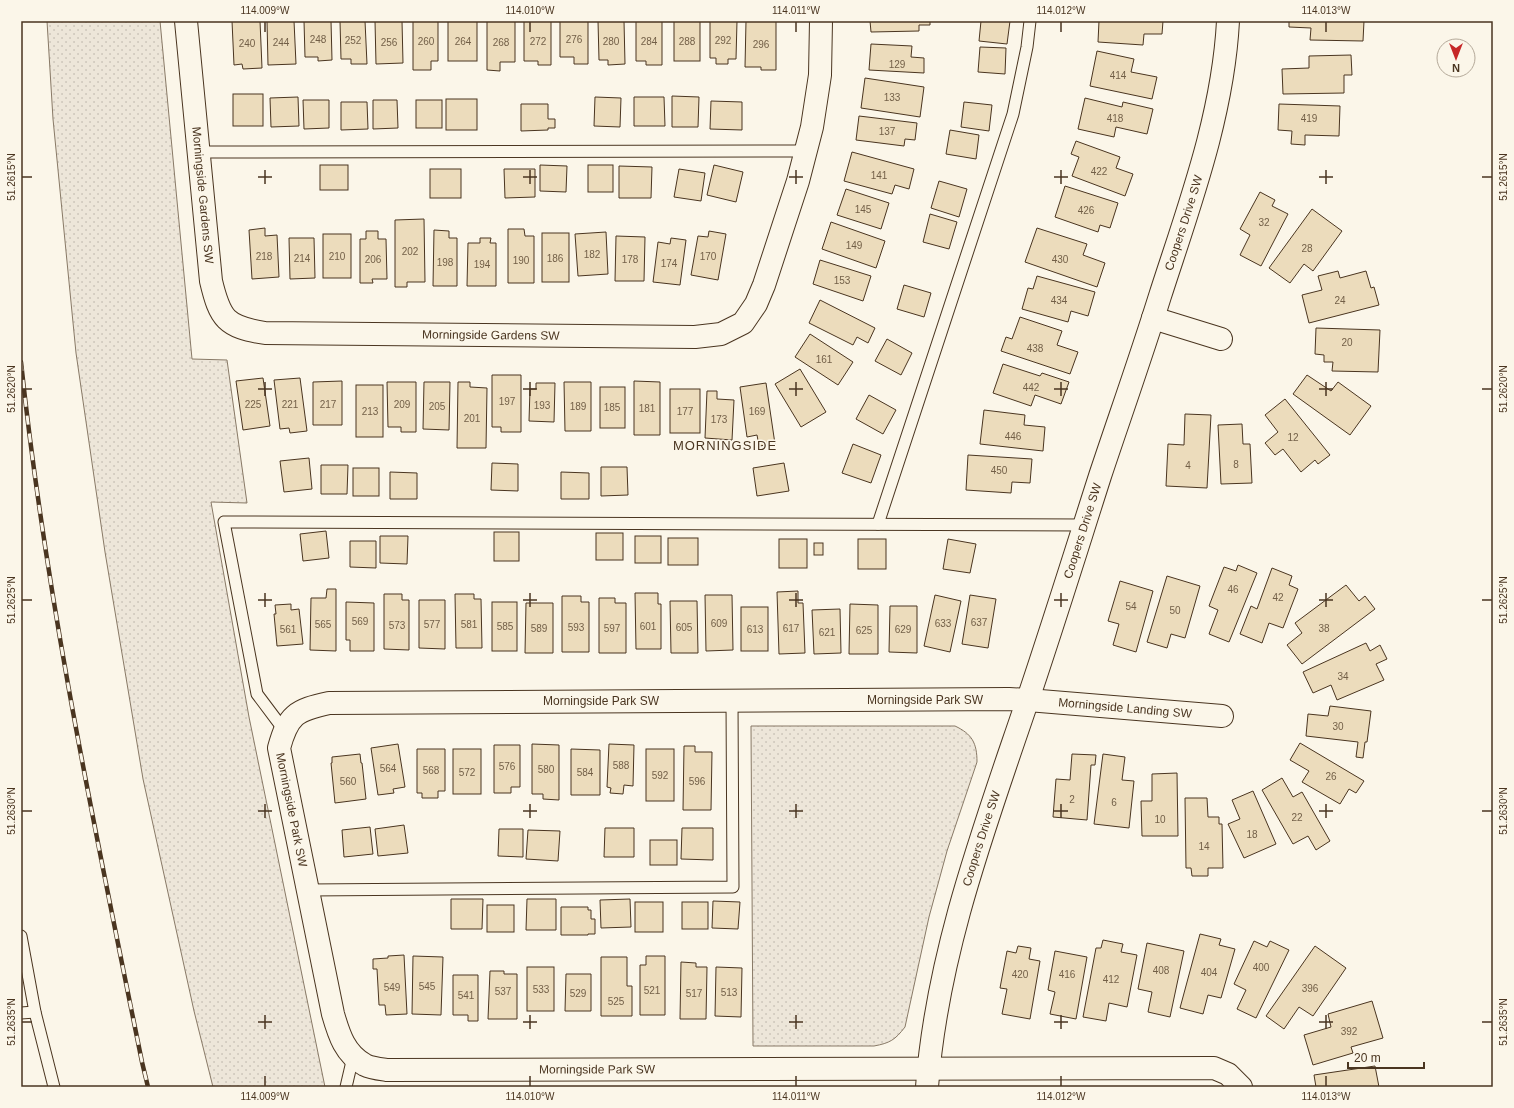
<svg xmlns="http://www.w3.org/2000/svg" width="1514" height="1108" font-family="Arial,sans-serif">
<defs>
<pattern id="grass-dots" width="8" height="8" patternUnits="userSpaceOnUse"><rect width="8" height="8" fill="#ede6d9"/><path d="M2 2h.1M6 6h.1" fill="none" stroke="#cdc6ba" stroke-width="1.8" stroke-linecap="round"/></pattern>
</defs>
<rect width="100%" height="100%" fill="#fbf6e9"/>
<g fill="url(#grass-dots)" stroke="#887966">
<path d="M47,21h113l32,338 35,1 20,143 -36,-1 38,215 76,370h-112l-19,-76 -51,-232 -38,-227 -29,-199 -23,-234z"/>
<path d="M751,726h204c17,8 22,17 22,36l-30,89 -18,66 -24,110c-10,13 -15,16 -31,19h-121z"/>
</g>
<g fill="#ecdcbc" stroke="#4a3520">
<path d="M232,21h28l2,47 -19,1 -1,-5 -8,1z"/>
<path d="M267,21h27l2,43 -28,1z"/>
<path d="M304,21h27l1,39 -14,1v-4h-13z"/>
<path d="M340,21h25l2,43h-16v-5h-10z"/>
<path d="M375,21h27l1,42 -27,1z"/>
<path d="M413,21h25v40h-7v9h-18z"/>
<rect x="448" y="21" width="29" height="40"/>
<path d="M487,21h28v41h-15v9l-13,-1z"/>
<path d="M524,21h27v44h-13v-4h-14z"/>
<path d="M560,21h28v43h-14v-7h-14z"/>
<path d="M598,21h26l1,43 -17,1v-5h-9z"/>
<path d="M636,21h26v44h-16v-4h-10z"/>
<rect x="674" y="21" width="26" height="40"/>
<path d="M710,21h27l-1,38h-8v5h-12v-6h-6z"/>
<path d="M746,21h30v49h-15v-3h-16z"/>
<path d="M870,21h60v4h-11v6l-48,1z"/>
<path d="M981,21h29l-3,23 -28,-3z"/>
<path d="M1099,21h64l-1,13h-18l-1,11 -45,-3z"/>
<path d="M1289,21h75l-1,20 -53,-1 1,-12 -22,-1z"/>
<path d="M871,44l41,2 -1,11 13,1v15l-55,-3z"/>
<path d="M980,47l26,1 -1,26 -27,-2z"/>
<path d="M1097,51l37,8 -3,13 26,5 -5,22 -62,-13z"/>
<path d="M1351,55l1,20h-8v18l-61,1 -1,-25 27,-1v-12z"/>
<path d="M865,78l59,9 -4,30 -59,-9z"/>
<rect x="233" y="94" width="30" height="32"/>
<path d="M672,96l27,1 -1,30h-26z"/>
<path d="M298,97l1,29 -28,1 -1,-29z"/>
<path d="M595,97l26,1 -1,29 -26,-1z"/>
<path d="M634,97h30l1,29h-31z"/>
<path d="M1085,98l37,9 1,-5 30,7 -6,25 -31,-7 -2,10 -36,-8z"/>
<rect x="446" y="99" width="31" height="31"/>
<path d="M303,100h26v28l-25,1z"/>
<path d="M373,100h24l1,28 -25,1z"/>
<rect x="416" y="100" width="26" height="28"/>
<path d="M711,101l31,1v28l-32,-1z"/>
<path d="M341,102h26l1,27 -27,1z"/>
<path d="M964,102l28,3 -3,26 -28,-4z"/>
<path d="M521,104h27v15h7v9h-7v2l-27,1z"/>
<path d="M1279,104l61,2 -1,30 -34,-1v10l-14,-1 1,-13 -14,-1z"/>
<path d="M859,116l58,7 -2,17 -10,-1 -1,7 -48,-6z"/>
<path d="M950,130l29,5 -3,24 -30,-5z"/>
<path d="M1076,141l44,16 -4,11 17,6 -8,22 -53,-20 7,-19 -8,-3z"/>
<path d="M852,152l62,17 -5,20 -14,-4 -3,9 -48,-13z"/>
<rect x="320" y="165" width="28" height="25"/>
<path d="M540,165l27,1 -1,26 -26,-1z"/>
<rect x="588" y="165" width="25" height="27"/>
<path d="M714,165l29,7 -7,30 -29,-7z"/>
<path d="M619,166l33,1 -1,31h-32z"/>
<rect x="430" y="169" width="31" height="29"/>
<path d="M504,169h31v28l-30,1z"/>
<path d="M679,169l26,4 -4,28 -27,-4z"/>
<path d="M939,181l28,8 -8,28 -28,-9z"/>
<path d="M1065,186l53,17 -8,25 -10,-3 -2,7 -43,-15z"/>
<path d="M846,189l43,14 -8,26 -44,-14z"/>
<path d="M1260,192l15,8 -3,6 16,8 -27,52 -21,-11 10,-20 -10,-6z"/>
<path d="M1312,209l30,22 -29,40 -9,-7 -14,19 -21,-15z"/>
<path d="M930,214l27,8 -8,27 -26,-7z"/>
<path d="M424,219l1,63h-18v5h-12v-67z"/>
<path d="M831,222l54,19 -9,27 -54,-19z"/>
<path d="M265,228v8l12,-1 2,42 -27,2 -3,-49z"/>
<path d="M1037,228l50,16 -4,11 22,8 -8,24 -72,-25z"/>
<path d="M508,229h16l1,7h9v47h-26z"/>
<path d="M434,230l15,1v7h8v48h-24z"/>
<path d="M366,231h12v8h8l1,40h-15l1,4h-13v-44h6z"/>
<path d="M709,231l17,3 -8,46 -27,-5 7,-39 10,1z"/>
<path d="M606,232l2,42 -30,2 -3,-42z"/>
<rect x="542" y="233" width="27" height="49"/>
<rect x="323" y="234" width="28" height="44"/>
<path d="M616,236l29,1 -1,44h-29z"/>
<path d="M289,238h25l1,40 -25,1z"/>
<path d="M480,238h11l-1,5h6v43h-29l1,-43h12z"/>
<path d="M671,238l15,2 -6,45 -27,-3 5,-40 12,2z"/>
<path d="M820,260l51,16 -8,25 -50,-17z"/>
<path d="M1338,271l2,7 26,-7 5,17 3,-1 5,18 -70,18 -7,-28 20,-5 -4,-14z"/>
<path d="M1037,276l58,16 -7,24 -17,-5 -3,11 -46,-13 6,-21 5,1z"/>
<path d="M904,285l27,8 -7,24 -27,-8z"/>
<path d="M820,300l55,28 -7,15 -11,-6 -4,8 -44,-22z"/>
<path d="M1020,317l42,14 -5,14 21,7 -8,22 -69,-23 5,-14 6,2z"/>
<path d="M1316,328l64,2 -2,42 -46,-1 1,-9h-9v-7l-9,-1z"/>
<path d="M810,334l43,28 -15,23 -43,-28z"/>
<path d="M887,339l25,14 -11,22 -26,-14z"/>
<path d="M1003,364l37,12 2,-3 27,9 -8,22 -26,-9 -4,11 -38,-13z"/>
<path d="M800,369l26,43 -25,15 -26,-43z"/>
<path d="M492,375h29v57h-20v-5h-9z"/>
<path d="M1307,375l24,16 7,-9 33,24 -21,29 -57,-41z"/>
<path d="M263,378l7,48 -27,4 -7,-49z"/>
<path d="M300,378l7,53 -17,2 -1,-5 -9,1 -6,-49z"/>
<path d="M342,381v44h-29v-43z"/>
<path d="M634,381l26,1v53h-26z"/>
<path d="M387,382h29v50h-15v-5h-13z"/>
<path d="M424,382h26l-1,48 -26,-1z"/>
<path d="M458,382h12v5l17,1 -1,60h-29z"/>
<path d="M564,382h27v49h-26z"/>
<path d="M536,383h19l-1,39 -25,-1 1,-32h6z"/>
<path d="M766,383l9,61 -16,2 -2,-11 -10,2 -7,-50z"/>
<rect x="356" y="385" width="27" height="52"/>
<rect x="600" y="387" width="25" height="41"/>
<rect x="670" y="389" width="30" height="44"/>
<path d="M707,391h10v8l17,1 -2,40 -27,-2z"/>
<path d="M869,395l27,15 -13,24 -27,-15z"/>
<path d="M1285,399l45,56 -12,9 -3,-4 -14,12 -18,-23 -8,6 -10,-12 13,-11 -13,-17z"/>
<path d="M984,410l41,5 -1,10 21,2 -2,24 -63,-7z"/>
<path d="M1185,414l26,1 -4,73 -41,-2 2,-42 16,1z"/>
<path d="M1242,424l1,20h7l2,39 -31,1 -3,-59z"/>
<path d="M853,444l28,11 -10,28 -29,-10z"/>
<path d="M968,455l64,4 -2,24 -18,-1 -1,11 -45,-3z"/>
<path d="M309,458l3,31 -28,3 -4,-31z"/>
<path d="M492,463l26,1v27l-27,-1z"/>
<path d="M784,463l5,28 -32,5 -4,-28z"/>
<path d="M321,465h27l-1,29h-26z"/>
<path d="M601,467h26l1,28 -27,1z"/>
<rect x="353" y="468" width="26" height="28"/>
<path d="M390,472l27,1v26h-27z"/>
<path d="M561,472l28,1v26h-28z"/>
<path d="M326,531l3,27 -26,3 -3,-27z"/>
<rect x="494" y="532" width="25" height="29"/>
<rect x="596" y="533" width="27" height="27"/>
<path d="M380,536h28l-1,28 -27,-1z"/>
<rect x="635" y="536" width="26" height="27"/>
<rect x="668" y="538" width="30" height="27"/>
<rect x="779" y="539" width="28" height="29"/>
<rect x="858" y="539" width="28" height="30"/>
<path d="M948,539l28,5 -6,29 -27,-4z"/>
<path d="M350,541h26v27l-26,-1z"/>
<rect x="814" y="543" width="9" height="12"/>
<path d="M1238,565l19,8 -28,69 -20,-8 9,-24 -9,-4 15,-39 12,4z"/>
<path d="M1272,568l20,8 -3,9 9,4 -15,39 -14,-5 -7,20 -22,-9 11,-28 6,3z"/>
<path d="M1167,576l33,10 -15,52 -14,-4 -4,14 -20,-6z"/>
<path d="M1120,581l33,10 -17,61 -23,-7 6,-21 -11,-3z"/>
<path d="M1346,585l13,16 6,-5 10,13 -73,55 -15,-19 15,-12 -7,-10z"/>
<path d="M327,589h9v62l-26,-1 1,-52h15z"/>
<path d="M798,591v12h5l2,50 -26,1 -2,-62z"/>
<path d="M635,593h23v11h3v45h-25z"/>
<path d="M384,594h18v6h7v50l-25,-1z"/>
<path d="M455,594h19v5h7l1,49h-26z"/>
<path d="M705,595h27l1,55 -27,1z"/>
<path d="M935,595l26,6 -11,51 -26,-6z"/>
<path d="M970,595l26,4 -8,49 -26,-4z"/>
<path d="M562,596h19v6h8v50h-27z"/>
<path d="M599,598h16v5h11v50h-27z"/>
<path d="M419,600h26v49l-26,-1z"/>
<path d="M670,601h27l1,52h-27z"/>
<path d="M346,602l28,1v48h-24v-11h-4z"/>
<rect x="492" y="602" width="25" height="49"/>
<path d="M526,603h27v50h-28z"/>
<path d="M291,604v6l8,-1 4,35 -26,2 -3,-32h2l-1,-9z"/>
<path d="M850,604l28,1v49h-29z"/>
<path d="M890,606h27v47l-28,-1z"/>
<rect x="741" y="607" width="27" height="44"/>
<path d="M840,609l1,44 -27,1 -2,-44z"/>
<path d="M1366,643l4,8 10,-6 7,14 -11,5 8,16 -47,20 -6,-15 -18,8 -10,-21z"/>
<path d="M1330,706l41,5 -4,31h-2l-2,16 -7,-1 2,-15 -52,-6 2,-22 20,2z"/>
<path d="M1300,743l64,38 -8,12 -7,-4 -9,15 -38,-22 7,-11 -19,-11z"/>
<path d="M398,744l7,43 -12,2 1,4 -16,2 -7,-47z"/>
<path d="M532,744l27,1v55l-16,-1v-5h-11z"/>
<path d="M609,744l25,1 -1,41 -9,-1 -1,9 -13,-1 1,-5 -4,-1z"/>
<path d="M494,745h26v42h-9v6h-17z"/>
<path d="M684,746h11v6h17l-1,58h-28z"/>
<path d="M417,749h28v42h-7v7h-16v-5h-5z"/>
<rect x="453" y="749" width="28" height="45"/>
<path d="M571,749l29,1v45h-29z"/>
<rect x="646" y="749" width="28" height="52"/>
<path d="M360,754l1,9h1l4,36 -31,4 -4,-40h1v-6z"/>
<path d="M1072,754l24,1 -1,10h-4l-4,55 -34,-3 3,-38 14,1z"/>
<path d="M1103,754l22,3 -3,23 12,1 -5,47 -35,-4z"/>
<path d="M1177,773l1,63h-36l-1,-35h11v-27z"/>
<path d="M1282,778l11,19 9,-5 28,49 -14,9 -8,-14 -15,8 -31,-54z"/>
<path d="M1253,791l23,53 -32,14 -16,-34 12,-5 -8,-19z"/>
<path d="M1185,798h22l1,19h11v7h3l1,44h-15v8h-16l-1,-8h-5z"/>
<path d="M404,825l4,28 -30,3 -3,-27z"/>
<path d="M370,827l3,27 -29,3 -2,-27z"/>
<path d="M605,828h29v29h-30z"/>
<path d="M682,828h31v32l-32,-1z"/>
<path d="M499,829h24v28l-25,-1z"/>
<path d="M528,830l32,1 -2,30 -32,-2z"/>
<rect x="650" y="840" width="27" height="25"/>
<path d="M451,899h32l-1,30h-31z"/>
<path d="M527,899h29v31h-30z"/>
<path d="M630,899l1,28 -30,1 -1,-28z"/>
<path d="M713,901l27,1 -2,27 -26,-1z"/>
<rect x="635" y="902" width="28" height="30"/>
<rect x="682" y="902" width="26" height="27"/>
<rect x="487" y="905" width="27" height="27"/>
<path d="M561,907h27v3h3v9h4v15h-7v1h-27z"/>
<path d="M1200,934l21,5 -2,6 16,4 -14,49 -13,-3 -5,19 -23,-6z"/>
<path d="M1103,940l20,4 -2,8 16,3 -10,52 -18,-4 -3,18 -23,-4 13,-69h5z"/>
<path d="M1254,941l13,6 3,-6 19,9 -33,68 -19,-9 9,-19 -12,-6z"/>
<path d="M1147,943l37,8 -14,66 -22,-5 4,-20 -14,-3z"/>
<path d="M1018,946l13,2 -2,11 11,2 -10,58 -28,-5 5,-25 -7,-1 7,-37 9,2z"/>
<path d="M1315,946l31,22 -33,48 -14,-9 -15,22 -18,-13z"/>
<path d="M1055,951l32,6 -11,62 -26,-5 5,-22 -7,-2z"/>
<path d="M404,955l3,59 -21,1 -1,-10h-6l-2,-36h-4v-10l15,-1v-2z"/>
<path d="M413,956l30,1 -2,58 -29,-1z"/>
<path d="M646,956h19v59h-25v-50h6z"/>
<path d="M601,957h26v29h5v30h-31z"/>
<path d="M681,962l15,1v4h11l-1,52h-26z"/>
<rect x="527" y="967" width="27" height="44"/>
<path d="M716,967l26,1 -1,49 -26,-1z"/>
<path d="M490,971h14v3h13v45h-29z"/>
<path d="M566,974h25v37h-26z"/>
<path d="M453,975h25v46h-10v-6h-15z"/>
<path d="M1372,1001l11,37 -32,9 2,6 -40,12 -9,-30 27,-8 -3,-13z"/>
<path d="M1375,1066l4,21h-63l-2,-12z"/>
</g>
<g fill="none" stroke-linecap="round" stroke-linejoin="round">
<defs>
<g id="lane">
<path d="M199,152l607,-1"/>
<path d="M878,524l135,-410 14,-67 3,-26"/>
<path d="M284,730l-27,-36 -33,-172 860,3"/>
<path d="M308,890l425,-3 -1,-186"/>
<path d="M21,936l14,76 19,75"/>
<path d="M21,1013l14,-1"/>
<path d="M346,1087l7,-30"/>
</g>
<g id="street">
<path id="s1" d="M186,21l25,260c9,38 15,46 54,52l430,4 26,-3 22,-11 13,-19 8,-19 34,-104 14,-54 8,-52 1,-54"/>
<path d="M1153,318l68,21"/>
<path id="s2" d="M1222,716l-194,-16 -19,-1 -680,4c-33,7 -41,12 -50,45l54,266c6,21 12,40 32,51 6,3 15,4 22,5l827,-2 14,6 13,13"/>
</g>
<g id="secondary">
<path id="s3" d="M927,1087c10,-134 58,-261 101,-388 25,-74 48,-148 72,-223 20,-60 41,-119 60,-180 29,-90 63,-180 68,-275"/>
</g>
</defs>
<use href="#lane" stroke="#4a3520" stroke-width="13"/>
<use href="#street" stroke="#4a3520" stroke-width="24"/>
<use href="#secondary" stroke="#4a3520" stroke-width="24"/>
<use href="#lane" stroke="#fbf6e9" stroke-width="11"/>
<use href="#street" stroke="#fbf6e9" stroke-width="22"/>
<use href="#secondary" stroke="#fbf6e9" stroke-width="22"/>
<defs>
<path id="rail" d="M21,362c25,236 74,468 121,700l6,25"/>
</defs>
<use href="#rail" stroke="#4a3520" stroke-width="4.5"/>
<use href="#rail" stroke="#fbf6e9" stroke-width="3" stroke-dasharray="9" stroke-linecap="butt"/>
</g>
<path fill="none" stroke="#4a3520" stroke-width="1.5" d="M265,22v10M530,22v10M796,22v10M1061,22v10M1326,22v10M265,170v14M530,170v14M796,170v14M1061,170v14M1326,170v14M22,177h10M258,177h14M523,177h14M789,177h14M1054,177h14M1319,177h14M1482,177h10M265,382v14M530,382v14M796,382v14M1061,382v14M1326,382v14M22,389h10M258,389h14M523,389h14M789,389h14M1054,389h14M1319,389h14M1482,389h10M265,593v14M530,593v14M796,593v14M1061,593v14M1326,593v14M22,600h10M258,600h14M523,600h14M789,600h14M1054,600h14M1319,600h14M1482,600h10M265,804v14M530,804v14M796,804v14M1061,804v14M1326,804v14M22,811h10M258,811h14M523,811h14M789,811h14M1054,811h14M1319,811h14M1482,811h10M265,1015v14M530,1015v14M796,1015v14M1061,1015v14M1326,1015v14M22,1022h10M258,1022h14M523,1022h14M789,1022h14M1054,1022h14M1319,1022h14M1482,1022h10M265,1076v10M530,1076v10M796,1076v10M1061,1076v10M1326,1076v10"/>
<g text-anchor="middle" stroke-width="3" stroke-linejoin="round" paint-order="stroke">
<g font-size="10" fill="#725f47">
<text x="318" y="43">248</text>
<text x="574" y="43">276</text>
<text x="353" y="44">252</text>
<text x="723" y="44">292</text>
<text x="426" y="45">260</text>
<text x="463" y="45">264</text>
<text x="538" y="45">272</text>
<text x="611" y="45">280</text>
<text x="649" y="45">284</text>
<text x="687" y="45">288</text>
<text x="281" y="46">244</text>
<text x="389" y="46">256</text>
<text x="501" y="46">268</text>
<text x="247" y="47">240</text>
<text x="761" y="48">296</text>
<text x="897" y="68">129</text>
<text x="1118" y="79">414</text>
<text x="892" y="101">133</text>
<text x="1115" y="122">418</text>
<text x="1309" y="122">419</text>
<text x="887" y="135">137</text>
<text x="1099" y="175">422</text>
<text x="879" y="179">141</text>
<text x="863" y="213">145</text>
<text x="1086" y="214">426</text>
<text x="1264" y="226">32</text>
<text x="854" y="249">149</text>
<text x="1307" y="252">28</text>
<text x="410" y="255">202</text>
<text x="592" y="258">182</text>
<text x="264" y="260">218</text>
<text x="337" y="260">210</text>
<text x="708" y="260">170</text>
<text x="302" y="262">214</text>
<text x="555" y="262">186</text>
<text x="373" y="263">206</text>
<text x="630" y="263">178</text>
<text x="1060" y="263">430</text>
<text x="521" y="264">190</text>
<text x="445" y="266">198</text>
<text x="669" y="267">174</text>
<text x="482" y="268">194</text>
<text x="842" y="284">153</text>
<text x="1059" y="304">434</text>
<text x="1340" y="304">24</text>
<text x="1347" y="346">20</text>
<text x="1035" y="352">438</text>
<text x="824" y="363">161</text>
<text x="1031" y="391">442</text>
<text x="507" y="405">197</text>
<text x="253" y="408">225</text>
<text x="290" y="408">221</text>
<text x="328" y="408">217</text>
<text x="402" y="408">209</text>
<text x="542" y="409">193</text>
<text x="437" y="410">205</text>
<text x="578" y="410">189</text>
<text x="612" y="411">185</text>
<text x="647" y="412">181</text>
<text x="370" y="415">213</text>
<text x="685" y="415">177</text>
<text x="757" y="415">169</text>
<text x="472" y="422">201</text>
<text x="719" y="423">173</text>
<text x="1013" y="440">446</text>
<text x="1293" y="441">12</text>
<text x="1236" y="468">8</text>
<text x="1188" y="469">4</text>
<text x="999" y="474">450</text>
<text x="1233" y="593">46</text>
<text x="1278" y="601">42</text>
<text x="1131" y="610">54</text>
<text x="1175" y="614">50</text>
<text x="360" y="625">569</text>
<text x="979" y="626">637</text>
<text x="719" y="627">609</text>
<text x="943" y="627">633</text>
<text x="323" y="628">565</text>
<text x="432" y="628">577</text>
<text x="469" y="628">581</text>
<text x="397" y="629">573</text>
<text x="505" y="630">585</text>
<text x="648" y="630">601</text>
<text x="576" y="631">593</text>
<text x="684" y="631">605</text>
<text x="539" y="632">589</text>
<text x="612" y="632">597</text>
<text x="791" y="632">617</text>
<text x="1324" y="632">38</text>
<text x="288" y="633">561</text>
<text x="755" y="633">613</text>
<text x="903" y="633">629</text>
<text x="864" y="634">625</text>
<text x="827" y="636">621</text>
<text x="1343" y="680">34</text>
<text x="1338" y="730">30</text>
<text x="621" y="769">588</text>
<text x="507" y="770">576</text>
<text x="388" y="772">564</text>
<text x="546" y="773">580</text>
<text x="431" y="774">568</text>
<text x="467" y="776">572</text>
<text x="585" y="776">584</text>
<text x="660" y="779">592</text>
<text x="1331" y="780">26</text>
<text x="348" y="785">560</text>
<text x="697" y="785">596</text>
<text x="1072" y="803">2</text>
<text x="1114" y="806">6</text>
<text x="1297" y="821">22</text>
<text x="1160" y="823">10</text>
<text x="1252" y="838">18</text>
<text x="1204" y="850">14</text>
<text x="1261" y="971">400</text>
<text x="1161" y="974">408</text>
<text x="1209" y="976">404</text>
<text x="1020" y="978">420</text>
<text x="1067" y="978">416</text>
<text x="1111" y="983">412</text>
<text x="427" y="990">545</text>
<text x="392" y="991">549</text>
<text x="1310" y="992">396</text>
<text x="541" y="993">533</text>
<text x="652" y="994">521</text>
<text x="503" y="995">537</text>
<text x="729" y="996">513</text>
<text x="578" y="997">529</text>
<text x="694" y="997">517</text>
<text x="466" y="999">541</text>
<text x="616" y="1005">525</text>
<text x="1349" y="1035">392</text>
</g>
<g font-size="12" fill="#4a3520" stroke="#fbf6e9">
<text dy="4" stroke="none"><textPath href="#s1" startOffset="175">Morningside Gardens SW</textPath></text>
<text dy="4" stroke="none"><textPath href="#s3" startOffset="903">Coopers Drive SW</textPath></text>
<text dy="4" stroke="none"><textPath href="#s1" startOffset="570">Morningside Gardens SW</textPath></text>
<text dy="4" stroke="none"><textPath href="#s3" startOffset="579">Coopers Drive SW</textPath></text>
<text x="925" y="704">Morningside Park SW</text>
<text x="601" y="705">Morningside Park SW</text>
<text transform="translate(1125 708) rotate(5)" y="4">Morningside Landing SW</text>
<text dy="4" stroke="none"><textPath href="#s2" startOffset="1030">Morningside Park SW</textPath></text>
<text dy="4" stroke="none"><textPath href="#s3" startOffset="255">Coopers Drive SW</textPath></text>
<text dy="4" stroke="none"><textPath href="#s2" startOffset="1533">Morningside Park SW</textPath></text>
</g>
<g font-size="13" letter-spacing="1" fill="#4a3520" stroke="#fbf6e9">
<text x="725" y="450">MORNINGSIDE</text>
</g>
</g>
<rect width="1514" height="1108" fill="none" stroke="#fbf6e9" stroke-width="44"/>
<g transform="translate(1456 58) rotate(180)"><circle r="19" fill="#fbf6e9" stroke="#b4a999"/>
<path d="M0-3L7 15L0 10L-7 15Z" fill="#c62828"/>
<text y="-6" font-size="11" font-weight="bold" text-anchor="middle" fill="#4a3520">N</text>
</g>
<path d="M1348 1062v6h76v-6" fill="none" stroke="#4a3520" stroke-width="2"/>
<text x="1354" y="1062" font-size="12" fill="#4a3520" stroke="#fbf6e9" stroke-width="3" paint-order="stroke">20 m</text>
<rect x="22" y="22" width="1470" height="1064" fill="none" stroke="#4a3520" stroke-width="1.5"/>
<g font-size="10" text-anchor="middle" fill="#4a3520">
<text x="265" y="14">114.009°W</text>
<text x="530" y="14">114.010°W</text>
<text x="796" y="14">114.011°W</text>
<text x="1061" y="14">114.012°W</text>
<text x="1326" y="14">114.013°W</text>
<text transform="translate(1503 177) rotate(-90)" y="4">51.2615°N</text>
<text transform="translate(11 177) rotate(-90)" y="4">51.2615°N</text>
<text transform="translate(1503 389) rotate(-90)" y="4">51.2620°N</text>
<text transform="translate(11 389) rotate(-90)" y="4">51.2620°N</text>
<text transform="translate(1503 600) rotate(-90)" y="4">51.2625°N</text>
<text transform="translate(11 600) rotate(-90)" y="4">51.2625°N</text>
<text transform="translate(1503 811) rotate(-90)" y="4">51.2630°N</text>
<text transform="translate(11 811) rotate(-90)" y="4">51.2630°N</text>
<text transform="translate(1503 1022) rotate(-90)" y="4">51.2635°N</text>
<text transform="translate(11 1022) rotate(-90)" y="4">51.2635°N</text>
<text x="265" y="1100">114.009°W</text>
<text x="530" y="1100">114.010°W</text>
<text x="796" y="1100">114.011°W</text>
<text x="1061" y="1100">114.012°W</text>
<text x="1326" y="1100">114.013°W</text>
</g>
</svg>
